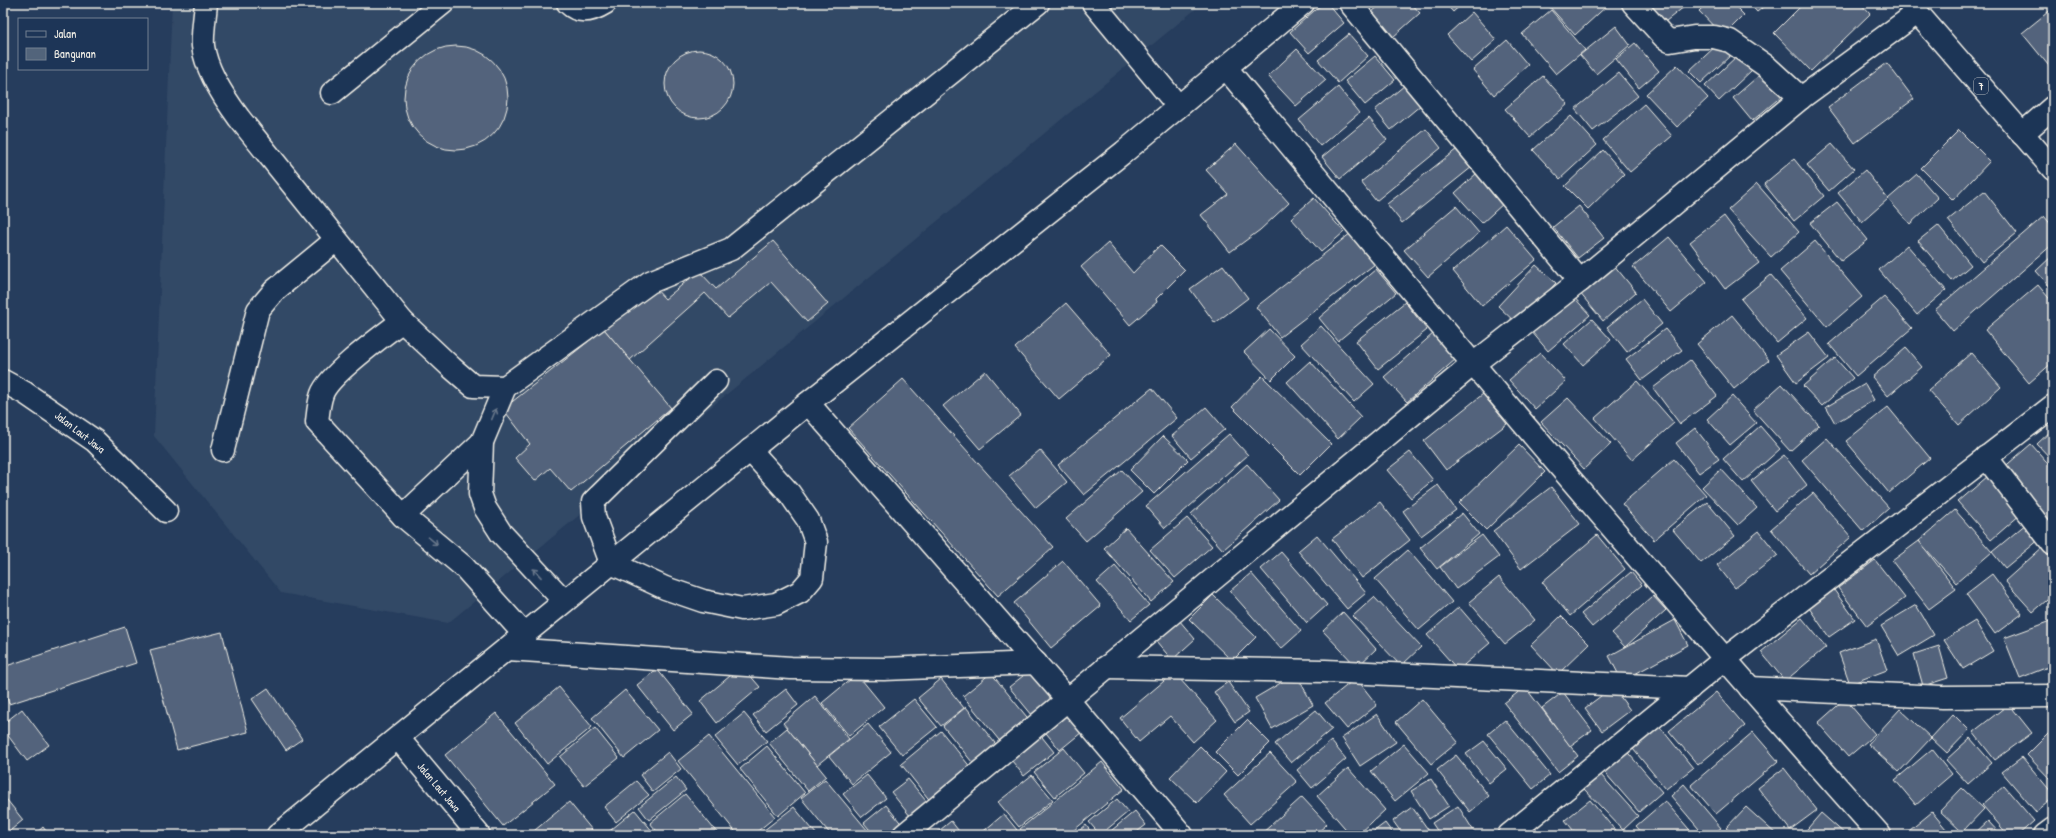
<svg xmlns="http://www.w3.org/2000/svg" width="2056" height="838" font-family="'Patrick Hand',sans-serif">
<rect width="100%" height="100%" fill="#263d5d"/>
<filter id="ink" filterUnits="userSpaceOnUse"><feTurbulence type="fractalNoise" baseFrequency=".025" numOctaves="2"/><feDisplacementMap in="SourceGraphic" scale="8" xChannelSelector="R" yChannelSelector="G"/><feConvolveMatrix kernelMatrix="1 2 1 2 8 2 1 2 1" color-interpolation-filters="sRGB"/></filter>
<g filter="url(#ink)">
<path fill="#334966" d="M172,3h1031l-755,620 -167,-30 -127,-157z"/>
<g fill="#52647b" stroke="#f4f1e8">
<path d="M729,3h19l-15,1z"/>
<path d="M1323,3h4l17,20 -35,30 -19,-21z"/>
<path d="M1382,3h29l9,10 -27,24 -22,-24z"/>
<path d="M1445,3h18l-10,9z"/>
<path d="M1550,3h60l-35,32 -27,-30z"/>
<path d="M1643,3h46l-28,22z"/>
<path d="M1707,3h25l12,12 -21,21 -24,-25z"/>
<path d="M1749,3h19l-11,9z"/>
<path d="M1804,3h56l10,11 -59,57 -37,-38z"/>
<path d="M2053,8v63l-31,-38z"/>
<path d="M1551,10l34,40 -29,24 -34,-40z"/>
<path d="M1472,12l24,28 -25,22 -24,-27z"/>
<path d="M1616,26l14,19 -34,29 -16,-19z"/>
<path d="M1349,34l19,22 -30,27 -20,-23z"/>
<path d="M1507,40l21,25 -34,30 -21,-25z"/>
<path d="M1635,43l24,28 -20,17 -23,-29z"/>
<path d="M1719,43l12,12 -30,28 -12,-12z"/>
<circle cx="456" cy="98" r="52"/>
<path d="M1297,49l29,31 -30,26 -28,-30z"/>
<circle cx="699" cy="84" r="34"/>
<path d="M1738,55l14,15 -33,31 -14,-15z"/>
<path d="M1375,56l20,24 -30,25 -20,-24z"/>
<path d="M1887,63l27,36 -59,44 -27,-36z"/>
<path d="M1677,65l31,33 -31,29 -31,-33z"/>
<path d="M1763,72l20,23 -31,26 -19,-23z"/>
<path d="M1619,73l19,23 -45,35 -18,-22z"/>
<path d="M1543,76l25,28 -38,33 -25,-28z"/>
<path d="M1405,85l16,20 -30,25 -16,-20z"/>
<path d="M1338,87l21,26 -39,33 -21,-26z"/>
<path d="M1644,104l28,32 -42,36 -27,-32z"/>
<path d="M1571,116l26,29 -37,34 -27,-29z"/>
<path d="M1369,118l18,22 -47,39 -18,-22z"/>
<path d="M1426,129l15,19 -65,53 -15,-19z"/>
<path d="M1959,130l31,31 -37,39 -32,-32z"/>
<path d="M1236,144l53,59 -29,27 -30,22 -29,-37 27,-21 -22,-24z"/>
<path d="M1832,144l22,25 -25,22 -22,-26z"/>
<path d="M1457,149l15,18 -70,56 -15,-19z"/>
<path d="M1603,150l21,24 -36,35 -23,-23z"/>
<path d="M1794,159l30,37 -30,25 -30,-37z"/>
<path d="M1865,170l23,29 -26,23 -24,-29z"/>
<path d="M1477,173l27,30 -22,20 -27,-30z"/>
<path d="M1917,174l21,24 -28,26 -22,-25z"/>
<path d="M1757,184l42,48 -28,25 -43,-47z"/>
<path d="M1984,191l33,42 -35,29 -34,-42z"/>
<path d="M1314,198l30,34 -23,20 -30,-34z"/>
<path d="M1837,202l31,38 -27,21 -31,-38z"/>
<path d="M1456,206l23,27 -51,44 -24,-27z"/>
<path d="M1579,206l25,32 -26,20 -25,-31z"/>
<path d="M1724,216l35,47 -34,26 -35,-47z"/>
<path d="M2044,216l9,11v17l-100,87 -18,-21z"/>
<path d="M1506,225l30,35 -54,46 -29,-35z"/>
<path d="M1938,225l33,40 -19,16 -34,-40z"/>
<path d="M1351,233l24,31 -95,73 -24,-30z"/>
<path d="M1669,237l38,45 -36,30 -38,-45z"/>
<path d="M773,241l55,63 -21,18 -36,-40 -43,36 -23,-25 -75,67 -26,-31 49,-43 12,13 34,-28 17,18z"/>
<path d="M1815,241l47,56 -35,30 -47,-56z"/>
<path d="M1108,243l25,30 27,-28 25,25 -29,29 1,3 -27,23 -49,-58z"/>
<path d="M1907,245l39,45 -29,25 -38,-45z"/>
<path d="M2053,255v35l-17,-19z"/>
<path d="M1613,264l23,28 -33,29 -24,-29z"/>
<path d="M1223,265l25,33 -33,25 -25,-34z"/>
<path d="M1536,265l20,18 -39,41 -19,-18z"/>
<path d="M1376,269l20,24 -58,48 -19,-23z"/>
<path d="M1771,275l36,43 -30,25 -36,-44z"/>
<path d="M2038,285l15,18v59l-24,21 -44,-53z"/>
<path d="M1572,295l18,20 -42,36 -17,-20z"/>
<path d="M1884,297l28,31 -56,48 -27,-32z"/>
<path d="M1642,299l20,25 -35,28 -20,-25z"/>
<path d="M1405,302l22,28 -49,39 -22,-28z"/>
<path d="M1066,303l45,52 -52,44 -44,-51z"/>
<path d="M1732,315l37,45 -35,29 -37,-45z"/>
<path d="M1592,319l19,21 -28,25 -19,-21z"/>
<path d="M1321,326l53,58 -20,18 -53,-58z"/>
<path d="M604,329l67,79 -100,84 -21,-24 -15,13 -20,-23 15,-14 -27,-35z"/>
<path d="M1269,329l26,27 -24,24 -27,-28z"/>
<path d="M1665,329l17,21 -40,30 -16,-21z"/>
<path d="M1809,332l20,26 -33,25 -20,-28z"/>
<path d="M1434,333l22,26 -49,43 -23,-25z"/>
<path d="M1906,348l16,19 -34,29 -16,-19z"/>
<path d="M1540,353l26,28 -31,28 -26,-29z"/>
<path d="M1971,353l30,34 -42,38 -31,-35z"/>
<path d="M1835,358l18,20 -31,28 -19,-20z"/>
<path d="M1690,360l27,36 -37,28 -27,-36z"/>
<path d="M1310,361l51,56 -23,22 -51,-57z"/>
<path d="M985,371l36,44 -41,34 -37,-43z"/>
<path d="M1262,376l69,68 -31,31 -68,-68z"/>
<path d="M903,379l150,168 -55,49 -150,-168z"/>
<path d="M1637,381l37,42 -42,37 -37,-42z"/>
<path d="M1782,384l37,41 -29,26 -37,-41z"/>
<path d="M1865,384l9,16 -39,23 -9,-16z"/>
<path d="M1152,388l25,30 -93,77 -26,-30z"/>
<path d="M1483,394l24,30 -61,46 -22,-29z"/>
<path d="M1732,396l24,27 -26,22 -23,-26z"/>
<path d="M1568,398l43,46 -27,25 -43,-47z"/>
<path d="M1206,407l19,22 -34,29 -19,-22z"/>
<path d="M1888,407l42,51 -41,35 -43,-52z"/>
<path d="M1760,426l20,23 -37,33 -20,-23z"/>
<path d="M1695,428l24,31 -20,14 -23,-30z"/>
<path d="M2053,429v32l-16,-17z"/>
<path d="M1229,434l19,21 -83,73 -19,-22z"/>
<path d="M1163,436l25,24 -34,34 -24,-24z"/>
<path d="M1827,438l62,70 -26,23 -61,-71z"/>
<path d="M2031,444l22,25v58l-52,-57z"/>
<path d="M1519,445l26,27 -59,58 -27,-27z"/>
<path d="M1040,450l27,32 -31,26 -27,-32z"/>
<path d="M1410,452l23,28 -22,18 -24,-28z"/>
<path d="M1784,455l23,30 -32,26 -24,-30z"/>
<path d="M1674,459l32,36 -52,45 -32,-36z"/>
<path d="M1247,464l32,36 -56,50 -32,-36z"/>
<path d="M1721,469l36,39 -19,17 -36,-38z"/>
<path d="M1122,470l20,22 -56,49 -20,-22z"/>
<path d="M1988,476l33,38 -30,26 -33,-38z"/>
<path d="M1438,485l18,25 -35,26 -18,-25z"/>
<path d="M1551,487l29,37 -59,45 -28,-38z"/>
<path d="M1813,493l38,44 -42,37 -38,-45z"/>
<path d="M1380,502l30,38 -48,38 -30,-39z"/>
<path d="M1707,502l28,34 -34,27 -28,-33z"/>
<path d="M1955,510l37,42 -36,31 -37,-42z"/>
<path d="M1462,513l17,21 -42,35 -17,-21z"/>
<path d="M1187,518l25,28 -37,32 -25,-28z"/>
<path d="M2027,523l13,16 -35,29 -13,-16z"/>
<path d="M1126,528l48,54 -23,20 -47,-54z"/>
<path d="M1759,531l19,24 -43,33 -18,-23z"/>
<path d="M1317,535l49,58 -19,16 -49,-58z"/>
<path d="M1482,535l17,22 -43,32 -16,-22z"/>
<path d="M1597,535l28,34 -55,47 -28,-34z"/>
<path d="M1919,541l37,48 -27,20 -37,-48z"/>
<path d="M2045,545l8,9v41l-20,17 -28,-31z"/>
<path d="M1408,550l44,52 -33,28 -44,-51z"/>
<path d="M1281,552l46,53 -20,18 -46,-54z"/>
<path d="M1875,560l30,38 -38,28 -29,-38z"/>
<path d="M1063,561l38,45 -50,42 -37,-45z"/>
<path d="M1115,566l34,39 -18,15 -34,-38z"/>
<path d="M1631,572l11,13 -50,42 -11,-13z"/>
<path d="M1251,573l50,58 -20,18 -51,-58z"/>
<path d="M1992,574l30,40 -27,20 -29,-40z"/>
<path d="M1499,577l36,43 -30,24 -36,-42z"/>
<path d="M1834,590l21,29 -26,18 -20,-29z"/>
<path d="M1213,595l43,42 -24,24 -43,-42z"/>
<path d="M1653,596l13,14 -41,37 -13,-14z"/>
<path d="M1374,597l47,50 -20,19 -48,-50z"/>
<path d="M1916,605l18,30 -35,21 -18,-30z"/>
<path d="M1459,607l31,36 -32,27 -31,-35z"/>
<path d="M1343,612l33,37 -19,18 -34,-36z"/>
<path d="M1561,616l28,28 -31,30 -27,-29z"/>
<path d="M1802,618l24,29 -41,34 -24,-29z"/>
<path d="M1179,620l16,19 -23,21 -16,-19z"/>
<path d="M1675,620l13,25 -66,36 -13,-25z"/>
<path d="M2053,620v45l-33,13 -16,-40z"/>
<path d="M1975,621l18,30 -30,18 -19,-29z"/>
<path d="M125,627l11,36 -127,41 -6,-19v-18z"/>
<path d="M222,632l26,100 -71,18 -27,-100z"/>
<path d="M1876,639l11,31 -37,14 -11,-31z"/>
<path d="M1939,646l9,32 -25,8 -9,-32z"/>
<path d="M742,666l18,21 -43,36 -17,-22z"/>
<path d="M1033,668l28,34 -24,19 -28,-34z"/>
<path d="M657,669l36,45 -20,16 -36,-45z"/>
<path d="M991,673l40,49 -28,23 -40,-49z"/>
<path d="M857,674l27,33 -35,29 -27,-33z"/>
<path d="M1296,674l17,31 -41,24 -17,-31z"/>
<path d="M1170,676l4,4 4,-3 39,43 -24,22 -23,-26 -31,26 -19,-24z"/>
<path d="M1356,678l21,27 -30,24 -22,-26z"/>
<path d="M941,679l23,29 -23,18 -23,-28z"/>
<path d="M1228,682l21,30 -14,10 -21,-30z"/>
<path d="M559,687l33,40 -45,37 -32,-41z"/>
<path d="M1525,687l53,69 -20,16 -54,-69z"/>
<path d="M1613,687l17,23 -28,21 -17,-23z"/>
<path d="M268,688l34,51 -16,11 -34,-51z"/>
<path d="M786,689l12,16 -32,26 -13,-16z"/>
<path d="M625,690l33,40 -34,28 -32,-40z"/>
<path d="M1563,692l29,38 -22,16 -28,-38z"/>
<path d="M1716,692l29,34 -47,39 -29,-34z"/>
<path d="M815,696l34,43 -32,26 -34,-42z"/>
<path d="M914,699l23,28 -35,28 -23,-28z"/>
<path d="M1422,699l36,43 -27,22 -35,-42z"/>
<path d="M1845,699l30,35 -27,23 -30,-34z"/>
<path d="M2009,704l23,29 -37,27 -22,-28z"/>
<path d="M966,707l33,41 -23,19 -33,-41z"/>
<path d="M22,709l27,36 -22,16 -24,-32v-5z"/>
<path d="M1900,709l31,29 -32,34 -31,-28z"/>
<path d="M1064,710l18,22 -22,18 -18,-22z"/>
<path d="M1316,710l16,19 -41,34 -16,-19z"/>
<path d="M496,713l59,71 -52,42 -58,-71z"/>
<path d="M744,713l23,28 -29,24 -23,-28z"/>
<path d="M1377,714l19,28 -36,24 -18,-28z"/>
<path d="M1953,714l16,16 -22,23 -16,-15z"/>
<path d="M1247,720l23,23 -32,32 -23,-23z"/>
<path d="M1505,720l45,55 -17,14 -45,-55z"/>
<path d="M868,724l23,28 -39,32 -23,-28z"/>
<path d="M1660,727l33,41 -27,21 -33,-40z"/>
<path d="M595,728l24,30 -35,28 -24,-29z"/>
<path d="M787,728l39,48 -18,15 -39,-48z"/>
<path d="M2053,729v53l-26,-27z"/>
<path d="M941,731l35,43 -41,33 -34,-43z"/>
<path d="M1038,732l16,20 -30,24 -16,-20z"/>
<path d="M1753,732l25,29 -62,53 -25,-29z"/>
<path d="M709,736l66,81 -22,18h-15l-60,-74z"/>
<path d="M1970,738l22,25 -24,21 -22,-24z"/>
<path d="M1331,741l15,18 -34,29 -15,-18z"/>
<path d="M1484,741l23,28 -18,14 -23,-29z"/>
<path d="M1404,744l25,29 -34,28 -24,-30z"/>
<path d="M767,746l38,47 -27,23 -38,-47z"/>
<path d="M1200,746l26,26 -29,31 -27,-26z"/>
<path d="M1623,747l39,45 -23,20 -39,-45z"/>
<path d="M1064,748l20,25 -29,24 -21,-25z"/>
<path d="M1932,749l20,25 -36,31 -21,-25z"/>
<path d="M668,752l13,17 -28,23 -13,-17z"/>
<path d="M1270,753l27,29 -47,42 -26,-29z"/>
<path d="M1456,755l33,41 -19,16 -33,-42z"/>
<path d="M2022,757l31,37v4l-17,14 -34,-40z"/>
<path d="M1102,762l22,27 -56,46h-43l-5,-6z"/>
<path d="M1348,768l37,42 -27,25h-7l-34,-39z"/>
<path d="M1784,768l33,42 -27,20 -32,-42z"/>
<path d="M1600,774l38,42 -15,14 -39,-41z"/>
<path d="M867,775l19,23 -24,19 -19,-23z"/>
<path d="M1032,775l21,25 -34,27 -21,-25z"/>
<path d="M676,777l10,13 -37,30 -10,-13z"/>
<path d="M825,779l43,52 -5,4h-32l-30,-37z"/>
<path d="M908,779l23,28 -17,14 -23,-29z"/>
<path d="M1431,779l18,27 -20,13 -18,-28z"/>
<path d="M636,781l13,14 -33,27 -12,-15z"/>
<path d="M1684,784l37,44 -9,7h-8l-33,-39z"/>
<path d="M2004,786l30,35 -16,14h-10l-26,-30z"/>
<path d="M1962,788l22,21 -22,23 -22,-21z"/>
<path d="M685,794l34,41h-59l-10,-12z"/>
<path d="M3,795l20,25 -18,15h-2z"/>
<path d="M1302,797l25,27 -12,11h-55z"/>
<path d="M1117,799l11,13 -28,23 -11,-13z"/>
<path d="M1590,800l29,35h-42l-12,-15z"/>
<path d="M1665,801l29,34h-50l-8,-9z"/>
<path d="M569,802l23,28 -6,5h-57z"/>
<path d="M886,805l18,22 -10,8h-20l-10,-12z"/>
<path d="M1458,806l17,27 -3,2h-32l-8,-12z"/>
<path d="M794,807l23,28h-57l-1,-1z"/>
<path d="M1412,807l20,28h-29l-10,-14z"/>
<path d="M1746,807l31,28h-43l-8,-7z"/>
<path d="M635,810l18,22 -3,3h-43l-1,-1z"/>
<path d="M1135,811l11,14 -13,10h-27z"/>
<path d="M1932,812l19,23h-47z"/>
<path d="M1821,813l25,22h-44z"/>
<path d="M1004,814l13,16 -5,5h-33z"/>
<path d="M951,821l11,14h-28z"/>
<path d="M1988,821l13,14h-28z"/>
<path d="M1385,823l9,12h-25z"/>
<path d="M1086,825l7,10h-19z"/>
<path d="M43,827l6,8h-15z"/>
</g>
<g fill="none" stroke-linecap="round" stroke-linejoin="round">
<defs>
<g id="minor">
<path d="M206,3c-1,14 -4,30 -3,43 3,24 22,53 36,72l163,203 50,47 21,18 32,1"/>
<path d="M568,3c11,11 24,8 37,0"/>
<path d="M1093,3l85,103"/>
<path d="M1350,3l230,278"/>
<path d="M1633,3l31,34 6,4 24,-4h20l16,4 36,25 35,32"/>
<path d="M1226,68c214,258 430,516 654,767"/>
<path d="M332,93l111,-90"/>
<path d="M2022,134l31,-27"/>
<path d="M402,321c-18,14 -73,53 -80,73 -3,8 -4,19 -5,28l86,94 61,51 61,68"/>
<path d="M3,381l22,12 70,48 71,70"/>
<path d="M716,381l-123,121 1,15 17,46 54,25 38,13 39,8 34,-5 24,-12 12,-14 4,-36 -8,-22 -18,-26 -40,-44"/>
<path d="M808,403l259,296 115,136"/>
<path d="M223,450l35,-140 16,-19 62,-51"/>
<path d="M1986,457l67,87"/>
<path d="M403,516l79,-74"/>
<path d="M564,601l-63,-68 -16,-25 -5,-14 2,-52 23,-55 145,-105 81,-33 307,-246"/>
<path d="M508,649l283,19 93,1 152,-6"/>
<path d="M1106,667l219,4 365,17"/>
<path d="M1750,688l192,9 111,-1"/>
<path d="M398,738l81,97"/>
<path d="M904,835l568,-470 108,-84 221,-183 116,-85"/>
<path d="M1509,835l216,-176 328,-253"/>
<path d="M2045,835l8,-6"/>
</g>
<path id="major" d="M278,835l530,-432 316,-251 179,-149"/>
<path id="highway" d="M1909,3l144,166"/>
</defs>
<use href="#minor" stroke="#f4f1e8" stroke-width="25"/>
<use href="#major" stroke="#f4f1e8" stroke-width="25"/>
<use href="#highway" stroke="#f4f1e8" stroke-width="25"/>
<use href="#minor" stroke="#1d3557" stroke-width="22"/>
<use href="#major" stroke="#1d3557" stroke-width="22"/>
<use href="#highway" stroke="#1d3557" stroke-width="22"/>
</g>
<defs><path id="oneway-shaft" d="M-6 0H5M1.5-3L5.5 0L1.5 3" fill="none" stroke-width="1.6" stroke-linecap="round" stroke-linejoin="round"/></defs>
<g stroke="#68778a">
<use href="#oneway-shaft" transform="translate(494 414) rotate(-68)"/>
<use href="#oneway-shaft" transform="translate(433 541) rotate(40)"/>
<use href="#oneway-shaft" transform="translate(537 573) rotate(-133)"/>
</g>
</g>
<g text-anchor="middle" stroke-width="4" stroke-linejoin="round" paint-order="stroke">
<rect fill="#1d3557" stroke="#b4b9bc" stroke-width="1" x="1974" y="78" width="14" height="16" rx="3"/>
<g font-size="10" font-weight="bold" fill="#f4f1e8">
<text x="1981" y="90">7</text>
</g>
<g font-size="11" fill="#f4f1e8" stroke="#1d3557">
<text transform="translate(80 432) rotate(38)" y="4">Jalan Laut Jawa</text>
<text transform="translate(439 787) rotate(50)" y="4">Jalan Laut Jawa</text>
</g>
</g>
<rect width="2056" height="838" fill="none" stroke="#1d3557" stroke-width="16"/>
<rect x="8" y="8" width="2040" height="822" fill="none" stroke="#f4f1e8" stroke-width="1.5" filter="url(#ink)"/>
<rect x="18" y="18" width="130" height="52" fill="#1d3557" stroke="#738091"/>
<rect x="26" y="31" width="20" height="6" fill="#1d3557" stroke="#738091"/>
<text x="54" y="38" font-size="12" fill="#f4f1e8">Jalan</text>
<rect x="26" y="48" width="20" height="12" fill="#52647b" stroke="#738091"/>
<text x="54" y="58" font-size="12" fill="#f4f1e8">Bangunan</text>
</svg>
